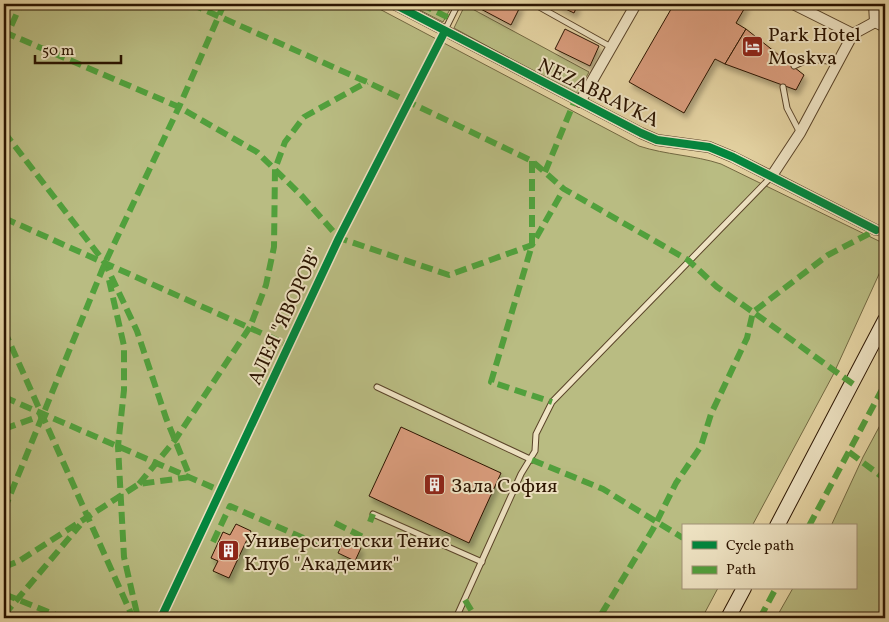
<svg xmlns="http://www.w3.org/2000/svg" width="889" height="622" font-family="Vollkorn,serif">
<defs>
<filter id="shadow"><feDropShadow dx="3" dy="5" stdDeviation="2.5" flood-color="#0004"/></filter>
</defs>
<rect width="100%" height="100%" fill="#e6d5a4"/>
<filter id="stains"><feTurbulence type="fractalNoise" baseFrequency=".004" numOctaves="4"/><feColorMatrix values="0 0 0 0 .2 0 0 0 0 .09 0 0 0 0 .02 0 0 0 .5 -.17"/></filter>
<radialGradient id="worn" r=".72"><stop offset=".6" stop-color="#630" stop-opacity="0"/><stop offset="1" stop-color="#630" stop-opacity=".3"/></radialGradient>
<g fill="#b9bc82" stroke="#726841">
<path d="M4,4h366l269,142c27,9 55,9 82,18l164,80v17l-52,114 -81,151h-69v62h35l-16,30h-698z"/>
<path d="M408,4h45l-10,18z"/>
<path d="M465,5l124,67 -12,23 -123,-67z"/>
<path d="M885,416v202h-109l17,-30h62v-62h-24l32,-69z"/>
</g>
<g fill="#d99c7c" stroke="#2b1400" filter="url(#shadow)">
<path d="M479,4h40l2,1 -10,20 -34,-18z"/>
<path d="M555,4h23l-4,9z"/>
<path d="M674,4h73l-11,19 10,6 -21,35 -10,-5 -31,54 -55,-31z"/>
<path d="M565,29l34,17 -9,20 -35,-17z"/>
<path d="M746,29l58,46 -8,15 -71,-26z"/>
<path d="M401,427l100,46 -32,70 -100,-47z"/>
<path d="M236,524l15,7 -22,47 -16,-7 5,-10 -7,-3 12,-26 7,3z"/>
<path d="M344,540l17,8 -6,13 -17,-8z"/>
</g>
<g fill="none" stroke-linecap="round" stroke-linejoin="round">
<defs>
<g id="lane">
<path d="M534,4l77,43"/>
<path d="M445,30l13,-26"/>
<path d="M794,66l15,-7 29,3"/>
<path d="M783,87l4,21 13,25"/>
<path d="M377,387l155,73"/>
<path d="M373,514l109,48"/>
<path d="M456,618l65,-144 14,-23 1,-17 16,-32 219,-225"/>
</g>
<g id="street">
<path d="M394,4l247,129 16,7 52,7 24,10 143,73"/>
<path d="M793,4l60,30"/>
<path d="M874,4l1,18"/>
<path d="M875,22l10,5"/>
<path d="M580,102l56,-98"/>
<path d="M771,177l29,-44 53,-99 22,-12"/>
</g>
<g id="secondary">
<path d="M777,526l108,-206"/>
<path d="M728,618l16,-30"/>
</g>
</defs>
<use href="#lane" stroke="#5a4429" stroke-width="7"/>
<use href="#street" stroke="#5a4429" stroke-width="12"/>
<use href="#secondary" stroke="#2b1400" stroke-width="16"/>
<use href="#lane" stroke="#efe4c4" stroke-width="5"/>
<use href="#street" stroke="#efe4c4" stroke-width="10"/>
<use href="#secondary" stroke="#efe4c4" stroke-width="14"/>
<g stroke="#51a03c" stroke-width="6" stroke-dasharray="12 6" stroke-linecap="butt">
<path d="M191,4l176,78 165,79 32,28 124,71 29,27 36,25 -6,26 -36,76 -10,32 -25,37 -23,46 -54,89"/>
<path d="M421,4l30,15"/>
<path d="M4,32l175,75 78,45 45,44 37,42 110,37 83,-30 32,-56"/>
<path d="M4,42l17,-38"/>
<path d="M4,132l101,131 32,68 29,87 24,59 -51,7 -120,77 -15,6"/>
<path d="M532,161v84l-41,137 61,20"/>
<path d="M545,172l30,-72"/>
<path d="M4,218l284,127"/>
<path d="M109,280l15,66v44l-6,56 6,111 14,61"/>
<path d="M4,330l129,288"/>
<path d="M853,384l-100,-72 75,-57 48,-25"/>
<path d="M4,397l217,94"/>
<path d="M4,429l39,-14"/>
<path d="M849,452l36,27"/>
<path d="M532,460l71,29 80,49"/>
<path d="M139,484l36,-44 75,-113 16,-42 8,-38 1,-78 10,-27 19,-25 63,-35"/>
<path d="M4,510l101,-247 74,-156 45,-103"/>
<path d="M370,522l3,-8"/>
<path d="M335,523l28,14"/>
<path d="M809,526l76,-142"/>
<path d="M213,542l17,-36 94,41"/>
<path d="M4,594l59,24"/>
<path d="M465,600l11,18"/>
<path d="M4,615l76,-90"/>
<path d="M760,618l16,-30"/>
</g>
<defs>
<g id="cycleway">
<path d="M394,4l247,129 16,7 52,7 24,10 143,73"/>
<path d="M161,618l178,-380 106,-207"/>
</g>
</defs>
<use href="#cycleway" stroke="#efe4c4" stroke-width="11"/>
<use href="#cycleway" stroke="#00873e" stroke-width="8"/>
</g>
<defs>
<symbol id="hotel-square" viewBox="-11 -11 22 22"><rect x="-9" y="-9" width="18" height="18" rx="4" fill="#8f2418" stroke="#efe4c4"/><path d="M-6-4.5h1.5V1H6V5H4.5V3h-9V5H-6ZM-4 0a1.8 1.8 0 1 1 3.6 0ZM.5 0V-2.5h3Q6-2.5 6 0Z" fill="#fff"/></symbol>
<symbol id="building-square" viewBox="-11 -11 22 22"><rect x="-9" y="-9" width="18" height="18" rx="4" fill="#8f2418" stroke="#efe4c4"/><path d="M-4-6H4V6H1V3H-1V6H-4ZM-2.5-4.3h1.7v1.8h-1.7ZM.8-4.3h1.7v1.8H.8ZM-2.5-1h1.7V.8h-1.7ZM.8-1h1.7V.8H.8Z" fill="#fff"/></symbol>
</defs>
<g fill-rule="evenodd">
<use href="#hotel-square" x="740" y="34" width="25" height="25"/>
<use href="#building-square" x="422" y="472" width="25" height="25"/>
<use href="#building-square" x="216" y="538" width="25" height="25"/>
</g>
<g text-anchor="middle" stroke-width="4" stroke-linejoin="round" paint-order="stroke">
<g font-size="20" fill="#2b1400" stroke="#efe4c4" text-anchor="start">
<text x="768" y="41">Park Hotel<tspan x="768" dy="23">Moskva</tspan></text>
<text x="451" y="492">Зала София</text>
<text x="244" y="547">Университетски Тенис<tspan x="244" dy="23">Клуб "Академик"</tspan></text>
</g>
<g font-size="20" fill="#2b1400" stroke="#efe4c4">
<text transform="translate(599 92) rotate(26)" y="7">NEZABRAVKA</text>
<text transform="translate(284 316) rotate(-65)" y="7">АЛЕЯ "ЯВОРОВ"</text>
</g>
</g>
<rect width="889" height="622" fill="none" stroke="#e6d5a4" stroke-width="20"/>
<rect x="5" y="5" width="879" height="612" fill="none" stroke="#2b1400" stroke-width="2.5"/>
<rect x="10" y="10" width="869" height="602" fill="none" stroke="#2b1400"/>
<rect x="682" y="524" width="175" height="65" fill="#efe4c4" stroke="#a19176"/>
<rect x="692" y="541" width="25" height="8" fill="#00873e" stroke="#a19176"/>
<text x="726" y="550" font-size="15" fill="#2b1400">Cycle path</text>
<rect x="692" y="566" width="25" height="8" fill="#51a03c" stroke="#a19176"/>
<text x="726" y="574" font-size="15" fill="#2b1400">Path</text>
<path d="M35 55v8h86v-8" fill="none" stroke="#2b1400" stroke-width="2.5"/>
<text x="42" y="55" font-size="15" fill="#2b1400" stroke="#efe4c4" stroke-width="4" paint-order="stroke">50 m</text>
<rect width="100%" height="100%" filter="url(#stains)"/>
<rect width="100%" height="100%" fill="url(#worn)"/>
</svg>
